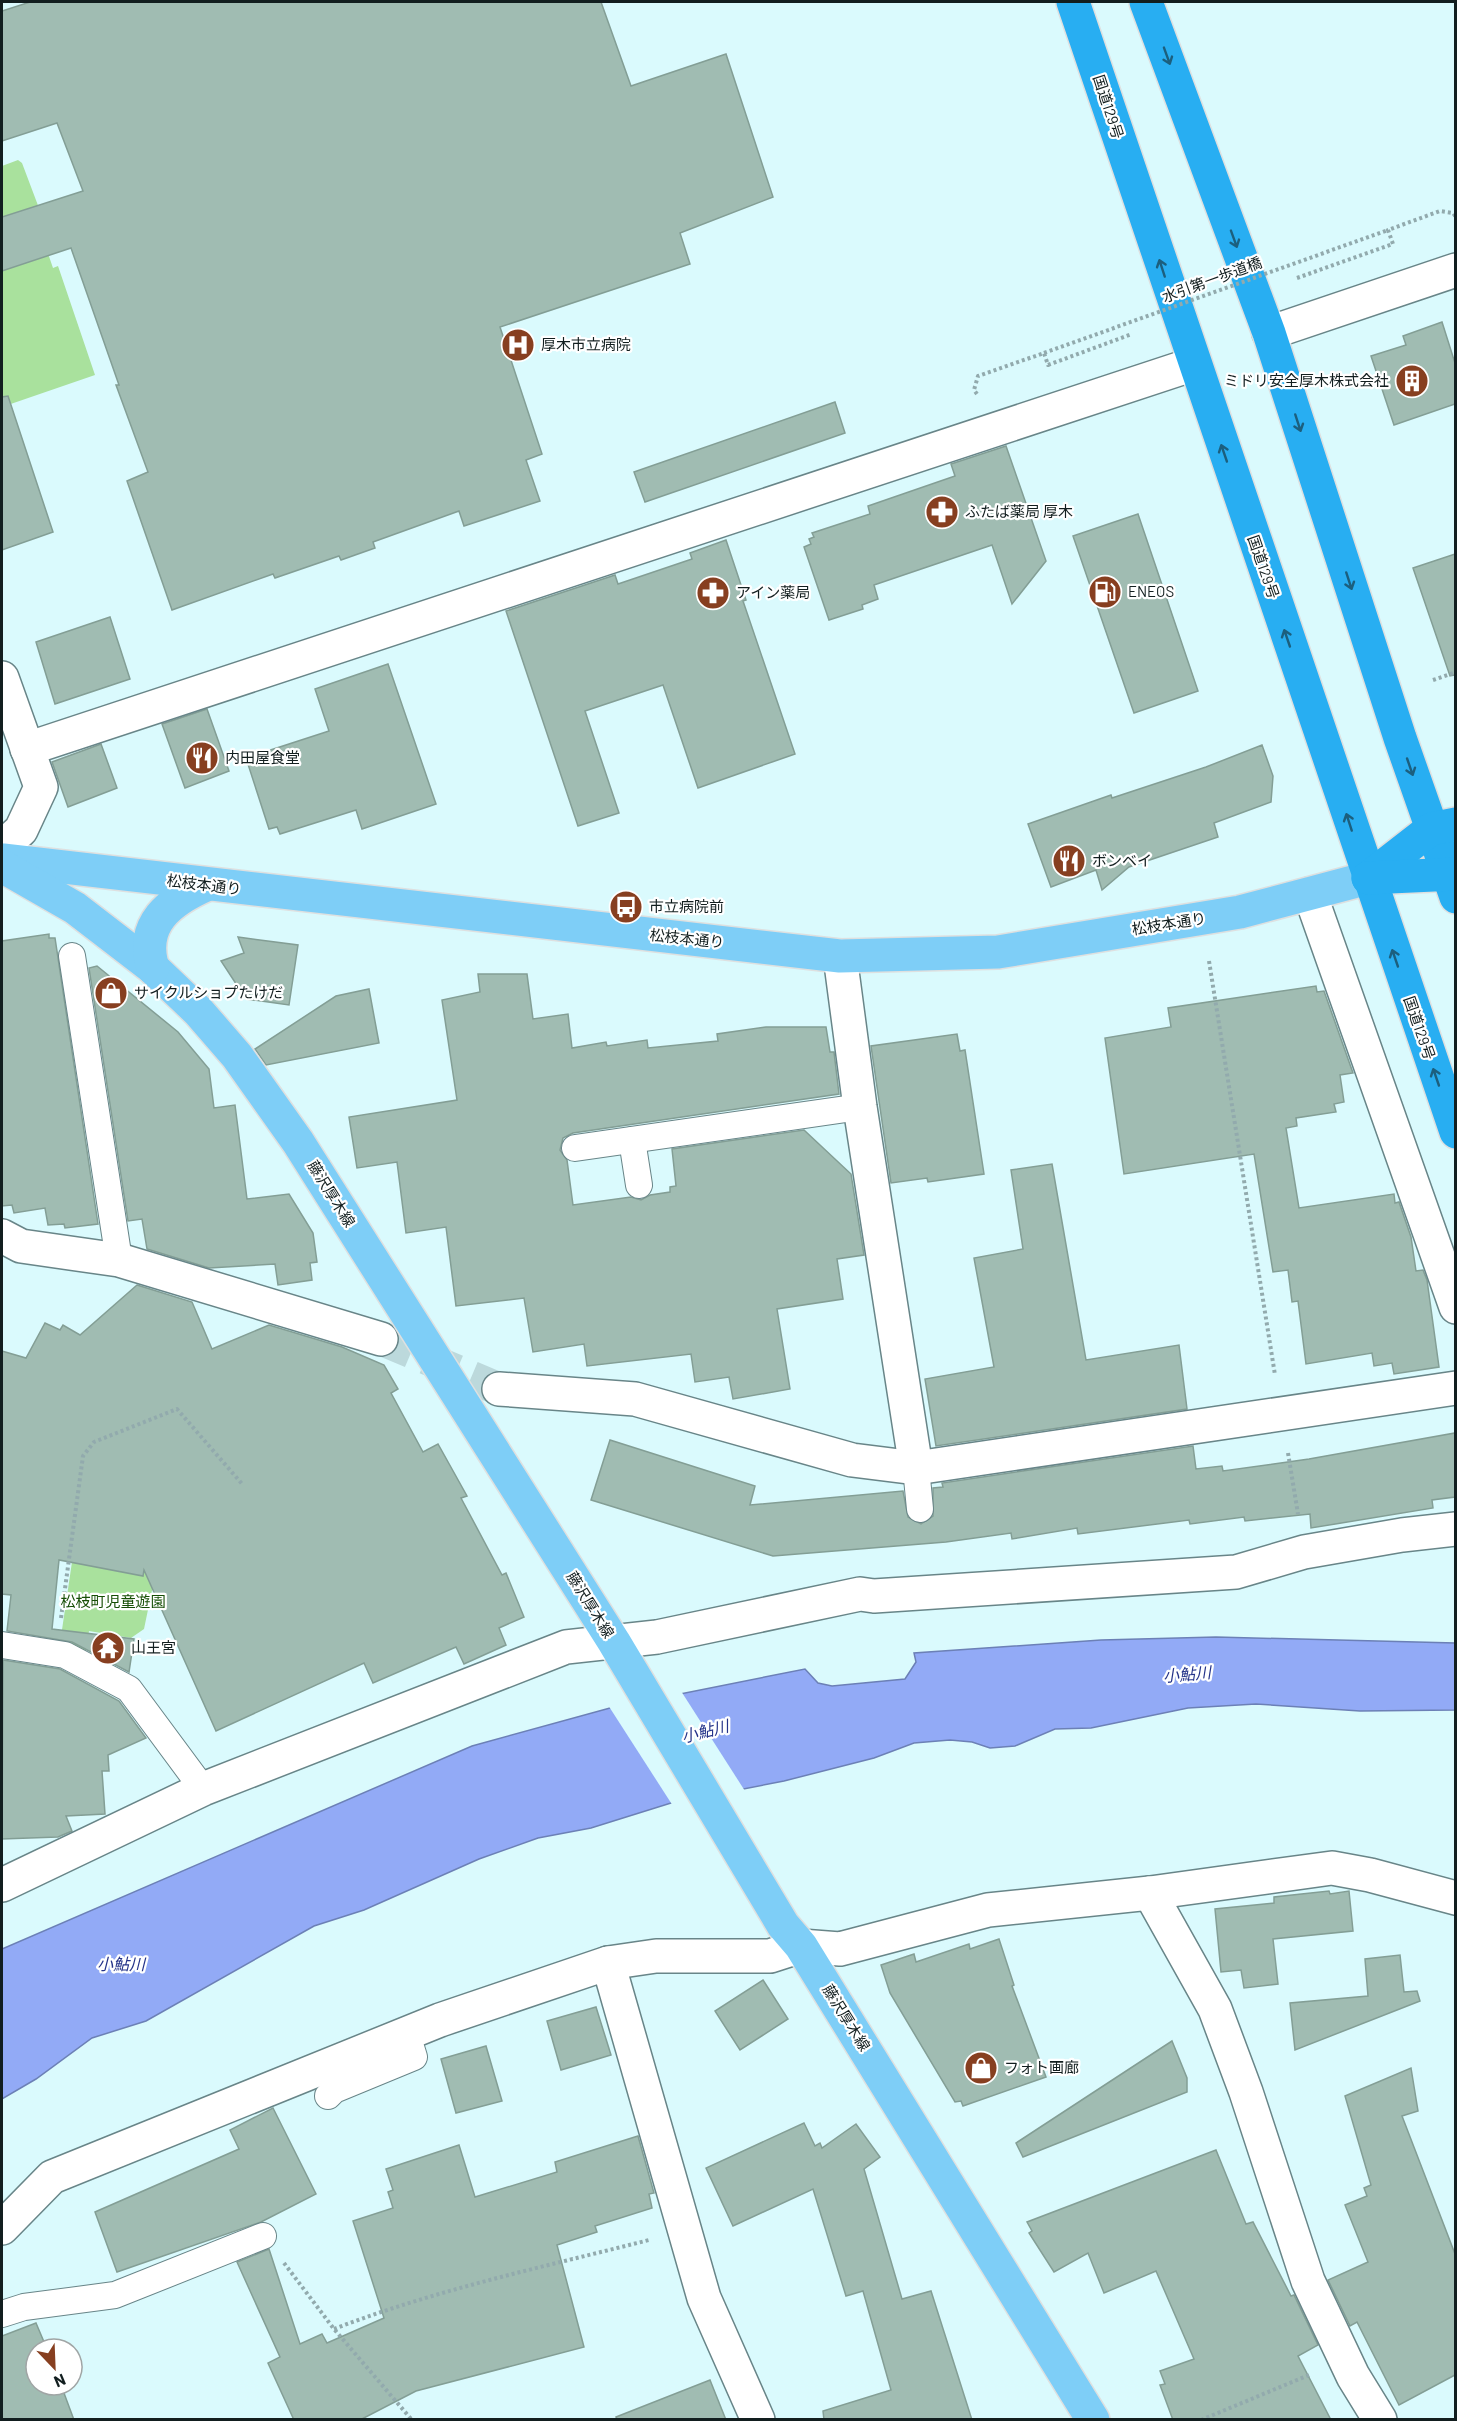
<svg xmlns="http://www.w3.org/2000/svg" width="1457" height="2421" font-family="Barlow,'Noto Sans JP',sans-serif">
<rect width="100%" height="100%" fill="#dafafd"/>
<g fill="#a9e19d">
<path d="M18,160l4,3 26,69 -6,4 11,32 5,-2 37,109 -93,32v-241z"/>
<path d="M162,1542l-18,87 -13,9 -42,-7 -4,27 -26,-8 13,-88z"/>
</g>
<path fill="#92aaf6" stroke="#6c80b6" stroke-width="1.5" d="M1216,1637l239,6v67l-95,1 -104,-7 -68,4 -97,20 -36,1 -40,17 -25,2 -18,-6 -22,-2 -36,3 -40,15 -90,23 -113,22 -80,25 -53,10 -59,21 -115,51 -50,16 -168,95 -54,17 -56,41 -34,20v-150l470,-203 138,-38 195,-39 13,14 14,3 73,-7 11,-17 -2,-9 187,-13z"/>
<path fill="#dafafd" d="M681,1691l64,100 -72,15 -65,-101z"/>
<g fill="#a0bcb2" stroke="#839e95" stroke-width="1.5">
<path d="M30,2h571l30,84 95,-32 47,143 -93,36 10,31 -190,63 42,127 -16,6 14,41 -76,25 -5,-15 -86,31 2,6 -34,12 -2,-4 -64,22 -2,-4 -101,36 -45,-129 21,-9 -32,-87h3l-48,-137 -69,23v-54l81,-26 -26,-68 -55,18v-130z"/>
<path d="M1442,322l13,41v41l-61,21 -23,-69 35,-11 -3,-9z"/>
<path d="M8,396l45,136 -51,18v-153z"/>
<path d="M835,402l10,31 -200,69 -11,-30z"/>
<path d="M1006,446l40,115 -34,43 -20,-59 -118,40 4,14 -16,6 1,4 -34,11 -25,-73 7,-3 -2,-5 5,-2 -2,-4 58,-19 -2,-8 87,-30 -4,-12z"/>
<path d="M1138,514l60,177 -64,22 -61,-177z"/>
<path d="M726,540l20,60 -3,1 52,153 -97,34 -35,-103 -78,26 34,102 -41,13 -72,-215 109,-36 3,9 74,-25 -2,-6z"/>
<path d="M1455,554v121l-5,1 -37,-108z"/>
<path d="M110,617l20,62 -75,25 -19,-62z"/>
<path d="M388,664l48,140 -74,25 -6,-19 -76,24 -3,-7 -8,2 -23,-71 83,-27 -14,-42z"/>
<path d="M207,709l22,62 -44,17 -23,-64z"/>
<path d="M101,744l16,44 -49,19 -16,-45z"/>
<path d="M1262,745l11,31 -2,26 -57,21 4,14 -89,30 -27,23 -6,-20 -45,17 -23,-63 83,-29 1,3 94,-31z"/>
<path d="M49,934v4h6l43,286 -33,4 -1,-4 -16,1 -3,-17 -31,5 -2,-8 -10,1v-265z"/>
<path d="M238,937l60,8 -9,60 -43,-6 -25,-38 23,-8z"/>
<path d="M97,966l81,66 31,37 5,39 21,-3 12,94 42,-5 24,39 4,29 -7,1 2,17 -34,5 -3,-21 -66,4 -62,-19 -5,-30 -14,2 -39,-253z"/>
<path d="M478,974h49l6,45 35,-5 4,34 34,-6 1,4 40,-6 1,8 70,-7 -1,-7 49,-7h60l4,25h4l5,42 -266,39 -10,5 -3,12 7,10 6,45 58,-8 10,3 9,-5 20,-3v-5l6,-1 -4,-37 132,-19 47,44 13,81 -27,4 6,40 -66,10 13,80 -57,10 -4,-22 -34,5 -4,-28 -104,12 -3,-22 -51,8 -9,-54 -68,8 -10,-79 -40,6 -9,-71 -40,6 -8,-51 108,-17 -15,-100 38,-8z"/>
<path d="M1316,986l1,6 7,-1 29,82 -13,2 4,27 -10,2 2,8 -40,6 1,8 -11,2 13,80 95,-14 1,9 4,-1 12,35 5,34 7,-1 4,10 12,87 -45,7 -2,-11 -18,3 -2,-13 -66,11 -8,-63 -6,1 -4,-32 -15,2 -19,-118 -130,20 -19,-136 66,-11 -3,-19z"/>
<path d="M369,989l10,54 -113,22 -11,-16 81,-53z"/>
<path d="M957,1034l3,17 5,-1 19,124 -56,8 -1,-4 -36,5 -20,-137z"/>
<path d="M1052,1164l34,196 93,-15 8,64 -251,37 -11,-67 69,-12 -20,-109 49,-9 -12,-79z"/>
<path d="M137,1285l55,17 20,47 57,-24 73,22 42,18 14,24 -7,4 32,59 15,-8 29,52 -6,2 41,77 4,-2 18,44 -25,11 7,17 -42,19 -8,-17 -83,36 -9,-20 -148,68 -72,-161 -1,6 -84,-16 -7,69 82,10 -5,33 -57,-30 -65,-11 4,-36 -9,-1v-243l24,7 19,-35 15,7 3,-5 17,10z"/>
<path d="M1455,1433v64l-23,3 1,8 -122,20 -1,-14 -65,7 -1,-4 -54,7 -1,-4 -111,14 -1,-6 -65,11 -1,-6 -65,9 -173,14 -182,-56 19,-60 145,46 -5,19 153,-14 5,26 13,7 12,-8v-28l10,-1 -1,-4 251,-37 3,23 26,-3 1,5 86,-12z"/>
<path d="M3,1660l57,9 59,32 27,37 -38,17 1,16h-7l3,43 -39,2 6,15 -14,6 -56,2z"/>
<path d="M1329,1891l1,3 19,-3 4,40 -80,8 5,45 -34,4 -3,-18 -20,2 -6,-63 59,-6v-6z"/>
<path d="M999,1939l15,46 -2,1 34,91 -83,29 -2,-5 -6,1 -65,-109 -9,-28 33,-11 2,8 53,-18 1,5z"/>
<path d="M1400,1955l4,37 13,-1 3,10 -125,49 -5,-47 78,-7 -3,-37z"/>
<path d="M763,1980l25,39 -48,31 -25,-39z"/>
<path d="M596,2007l15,48 -50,15 -14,-49z"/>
<path d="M1172,2041l15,37v14l-164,65 -7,-14z"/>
<path d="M486,2046l16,55 -46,12 -15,-54z"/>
<path d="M1411,2068l7,43 -16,5 53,138v121l-56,30 -42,-83 -7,4 -22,-46 40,-18 -23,-57 22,-9 -3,-8 7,-3 -26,-89z"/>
<path d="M273,2108l43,86 -55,28 -144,50 -22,-60 144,-63 -9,-19z"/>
<path d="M804,2123l11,23 5,-3 2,5 34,-24 24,33 -16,12 38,130 29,-8 41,129h-148l-1,-9 68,-21 -28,-99 -17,5 -33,-107 -80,37 -27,-58z"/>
<path d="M638,2136l16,57 -5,1 3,14 -57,18 2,6 -40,13 27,102 -168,44 -56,29h-66l-26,-57 12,-6 -43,-95 32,-13 31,95 22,-10 5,9 57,-25 -31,-97 40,-13 -5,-16 5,-2 -7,-21 73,-24 16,52 82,-25 -2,-10z"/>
<path d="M1216,2150l30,74 7,-2 38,74 3,-1 24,50 -20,11 33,64h-158l-13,-35 5,-1 -5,-13 34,-12 -38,-88 -52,22 -16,-40 -34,19 -25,-39 3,-2 -5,-9z"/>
<path d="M36,2323l11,26h-11v36h25l13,35h-72v-84z"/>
<path d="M710,2380l16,40h-109l-1,-3z"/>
</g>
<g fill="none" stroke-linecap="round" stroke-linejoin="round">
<path stroke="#bcd9dc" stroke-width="33" stroke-dasharray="33 16" stroke-linecap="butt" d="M381,1339l118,50"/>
<defs>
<g id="lane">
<path d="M72,956l47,304"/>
<path d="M632,1140l7,45"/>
<path d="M575,1148l285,-41"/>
<path d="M916,1468l4,41"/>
<path d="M2,1645l63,10 64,34 74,100"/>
<path d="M328,2096l6,-6 80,-33 -7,-23"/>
<path d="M2,2314l22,-7 91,-12 148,-59"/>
</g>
<g id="street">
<path d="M1269,333l187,-63"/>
<path d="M2,678l39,109 -20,43 -19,17"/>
<path d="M27,749l1167,-385"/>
<path d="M1310,894l146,413"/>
<path d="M840,956l20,151 56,361"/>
<path d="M2,1236l19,10 98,14 262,79"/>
<path d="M499,1389l136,10 217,61 64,8 540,-80"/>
<path d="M2,1885l201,-96 363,-142 91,-10 203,-43 14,2 362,-24 68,-20 98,-17 54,-6"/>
<path d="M1150,1893l65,116 31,83 62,189 45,95 27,44"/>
<path d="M608,1963l96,335 54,122"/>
<path d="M2,2228l50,-51 388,-157 168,-57 48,-7h114l31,-10 39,3 148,-39 162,-17 182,-25 38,7 86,23"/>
</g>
<g id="primary">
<path d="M3,860l837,96 158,-4 242,-40 128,-34"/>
<path d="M2,866l73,42 78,60 45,43 39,45 61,86 316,500 169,283 18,21 292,474"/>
<path d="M153,968c-14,-44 17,-67 53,-83"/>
</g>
<g id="highway">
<path d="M1073,2l383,1130"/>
<path d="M1146,2l123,331 131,405 56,159"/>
<path d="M1368,878l63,-49 25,-5"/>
<path d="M1368,878l88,-4"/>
</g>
</defs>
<use href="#lane" stroke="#688588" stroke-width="28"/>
<use href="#street" stroke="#688588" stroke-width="36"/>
<use href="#primary" stroke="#dee0e0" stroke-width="36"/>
<use href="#highway" stroke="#dee0e0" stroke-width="36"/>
<g stroke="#92aaad" stroke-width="4" stroke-dasharray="3 3" stroke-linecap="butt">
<path d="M1297,278l96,-34 -5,-14 52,-19 13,2 3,4"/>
<path d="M977,394l-3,-4 4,-14 66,-23 4,12 84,-31"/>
<path d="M1433,680l23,-8"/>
<path d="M1209,961l66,414"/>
<path d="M1288,1453l10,61"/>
<path d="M61,1618l22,-162 11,-14 83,-33 66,76"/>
<path d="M284,2263l50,66 78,91"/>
<path d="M334,2329c101,-39 209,-62 315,-89"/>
<path d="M1201,2420l108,-45"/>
</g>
<use href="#lane" stroke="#fff" stroke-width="26"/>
<use href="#street" stroke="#fff" stroke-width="33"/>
<use href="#primary" stroke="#7ecef7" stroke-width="33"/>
<use href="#highway" stroke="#28aef2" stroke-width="33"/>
<path stroke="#92aaad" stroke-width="4" stroke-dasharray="3 3" stroke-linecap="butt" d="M1044,353l344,-123"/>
</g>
<defs><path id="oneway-shaft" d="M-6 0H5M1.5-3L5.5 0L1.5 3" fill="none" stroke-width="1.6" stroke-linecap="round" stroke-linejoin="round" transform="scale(1.5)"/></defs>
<g stroke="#1c5f7e">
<use href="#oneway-shaft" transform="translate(1167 56) rotate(70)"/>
<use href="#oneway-shaft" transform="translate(1234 239) rotate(70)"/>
<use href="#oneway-shaft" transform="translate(1162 268) rotate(-108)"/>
<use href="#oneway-shaft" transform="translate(1298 423) rotate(72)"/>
<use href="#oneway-shaft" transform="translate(1224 453) rotate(-109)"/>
<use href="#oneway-shaft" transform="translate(1349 581) rotate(72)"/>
<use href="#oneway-shaft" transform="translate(1287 638) rotate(-109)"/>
<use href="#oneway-shaft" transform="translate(1410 767) rotate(71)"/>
<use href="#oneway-shaft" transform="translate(1349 822) rotate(-108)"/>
<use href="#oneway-shaft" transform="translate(1395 958) rotate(-109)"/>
<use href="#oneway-shaft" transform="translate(1436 1077) rotate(-109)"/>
</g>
<defs>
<symbol id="hospital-disc" viewBox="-11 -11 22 22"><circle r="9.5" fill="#873f20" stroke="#fff"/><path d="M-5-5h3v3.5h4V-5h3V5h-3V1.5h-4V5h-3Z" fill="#fff"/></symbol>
<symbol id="building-disc" viewBox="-11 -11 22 22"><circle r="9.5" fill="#873f20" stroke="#fff"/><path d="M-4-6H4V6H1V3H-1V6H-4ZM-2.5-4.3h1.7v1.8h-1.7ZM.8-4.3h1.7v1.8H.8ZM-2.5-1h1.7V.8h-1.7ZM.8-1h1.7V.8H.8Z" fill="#fff"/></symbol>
<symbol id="pharmacy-disc" viewBox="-11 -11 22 22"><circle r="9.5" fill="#873f20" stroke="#fff"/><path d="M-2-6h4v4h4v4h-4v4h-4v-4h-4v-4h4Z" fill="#fff"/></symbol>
<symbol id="fuel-disc" viewBox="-11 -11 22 22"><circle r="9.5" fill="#873f20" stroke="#fff"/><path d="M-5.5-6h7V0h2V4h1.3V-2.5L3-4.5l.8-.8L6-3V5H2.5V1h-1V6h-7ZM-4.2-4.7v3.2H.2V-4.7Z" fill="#fff"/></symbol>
<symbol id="restaurant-disc" viewBox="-11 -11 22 22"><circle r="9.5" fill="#873f20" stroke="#fff"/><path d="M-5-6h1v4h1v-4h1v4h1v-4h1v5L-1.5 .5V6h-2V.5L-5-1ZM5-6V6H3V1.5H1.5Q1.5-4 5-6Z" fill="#fff"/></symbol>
<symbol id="bus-disc" viewBox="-11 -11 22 22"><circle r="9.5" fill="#873f20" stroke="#fff"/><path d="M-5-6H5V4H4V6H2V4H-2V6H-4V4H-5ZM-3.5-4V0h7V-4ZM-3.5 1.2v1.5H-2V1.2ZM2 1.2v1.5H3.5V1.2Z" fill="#fff"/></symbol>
<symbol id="shop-disc" viewBox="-11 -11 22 22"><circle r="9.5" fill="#873f20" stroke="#fff"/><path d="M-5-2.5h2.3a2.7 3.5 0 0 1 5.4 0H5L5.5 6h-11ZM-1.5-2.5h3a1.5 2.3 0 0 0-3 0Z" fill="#fff"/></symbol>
<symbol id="temple-disc" viewBox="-11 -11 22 22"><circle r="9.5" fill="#873f20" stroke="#fff"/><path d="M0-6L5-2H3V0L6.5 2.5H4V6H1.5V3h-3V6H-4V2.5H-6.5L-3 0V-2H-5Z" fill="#fff"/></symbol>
</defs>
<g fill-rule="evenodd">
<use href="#hospital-disc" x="499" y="326" width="38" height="38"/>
<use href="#building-disc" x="1393" y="362" width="38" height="38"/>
<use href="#pharmacy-disc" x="923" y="493" width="38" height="38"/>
<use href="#fuel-disc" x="1086" y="573" width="38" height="38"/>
<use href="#pharmacy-disc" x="694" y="574" width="38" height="38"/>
<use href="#restaurant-disc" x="183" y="739" width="38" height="38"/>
<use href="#restaurant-disc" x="1050" y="842" width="38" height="38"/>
<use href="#bus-disc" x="607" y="888" width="38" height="38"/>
<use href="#shop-disc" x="92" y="974" width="38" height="38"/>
<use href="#temple-disc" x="89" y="1629" width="38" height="38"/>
<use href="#shop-disc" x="962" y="2049" width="38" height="38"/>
</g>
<g text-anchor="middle" stroke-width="4.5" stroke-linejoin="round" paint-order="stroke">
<g font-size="15" fill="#121e1f" stroke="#fff">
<text transform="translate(1108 107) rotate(72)" y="5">国道129号</text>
<text transform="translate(1212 280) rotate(-20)" y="5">水引第一歩道橋</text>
<text transform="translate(1263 567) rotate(71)" y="5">国道129号</text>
<text transform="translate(204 885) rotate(7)" y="5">松枝本通り</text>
<text transform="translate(1169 924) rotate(-9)" y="5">松枝本通り</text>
<text transform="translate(687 939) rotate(6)" y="5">松枝本通り</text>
<text transform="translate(1419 1028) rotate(71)" y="5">国道129号</text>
<text transform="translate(331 1194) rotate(58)" y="5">藤沢厚木線</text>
<text transform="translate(590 1605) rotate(58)" y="5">藤沢厚木線</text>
<text transform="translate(846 2018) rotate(58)" y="5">藤沢厚木線</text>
</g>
<g font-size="15" fill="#121e1f" stroke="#fff" text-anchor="start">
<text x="541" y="350">厚木市立病院</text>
<text x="1389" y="386" text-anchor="end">ミドリ安全厚木株式会社</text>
<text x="965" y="517">ふたば薬局 厚木</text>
<text x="1128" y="597">ENEOS</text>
<text x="736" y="598">アイン薬局</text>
<text x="225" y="763">内田屋食堂</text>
<text x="1092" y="866">ボンベイ</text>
<text x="649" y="912">市立病院前</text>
<text x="134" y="998">サイクルショプたけだ</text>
<text x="131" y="1653">山王宮</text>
<text x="1004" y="2073">フォト画廊</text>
</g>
<g font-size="15" fill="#164e05" stroke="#fff">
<text x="113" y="1607">松枝町児童遊園</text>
</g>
<g font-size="16" font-style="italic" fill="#243389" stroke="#fff">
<text transform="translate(1187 1674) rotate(-5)" y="6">小鮎川</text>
<text transform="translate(705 1731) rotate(-14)" y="6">小鮎川</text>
<text x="121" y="1970">小鮎川</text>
</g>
</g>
<rect width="1457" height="2421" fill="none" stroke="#121e1f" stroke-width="6"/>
<g transform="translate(54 2367) rotate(157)"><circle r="28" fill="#ffffff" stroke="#a0a5a5" stroke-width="1.5"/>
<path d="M0-4.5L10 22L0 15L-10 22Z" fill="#873f20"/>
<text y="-9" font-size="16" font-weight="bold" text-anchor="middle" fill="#121e1f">N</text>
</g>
</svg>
